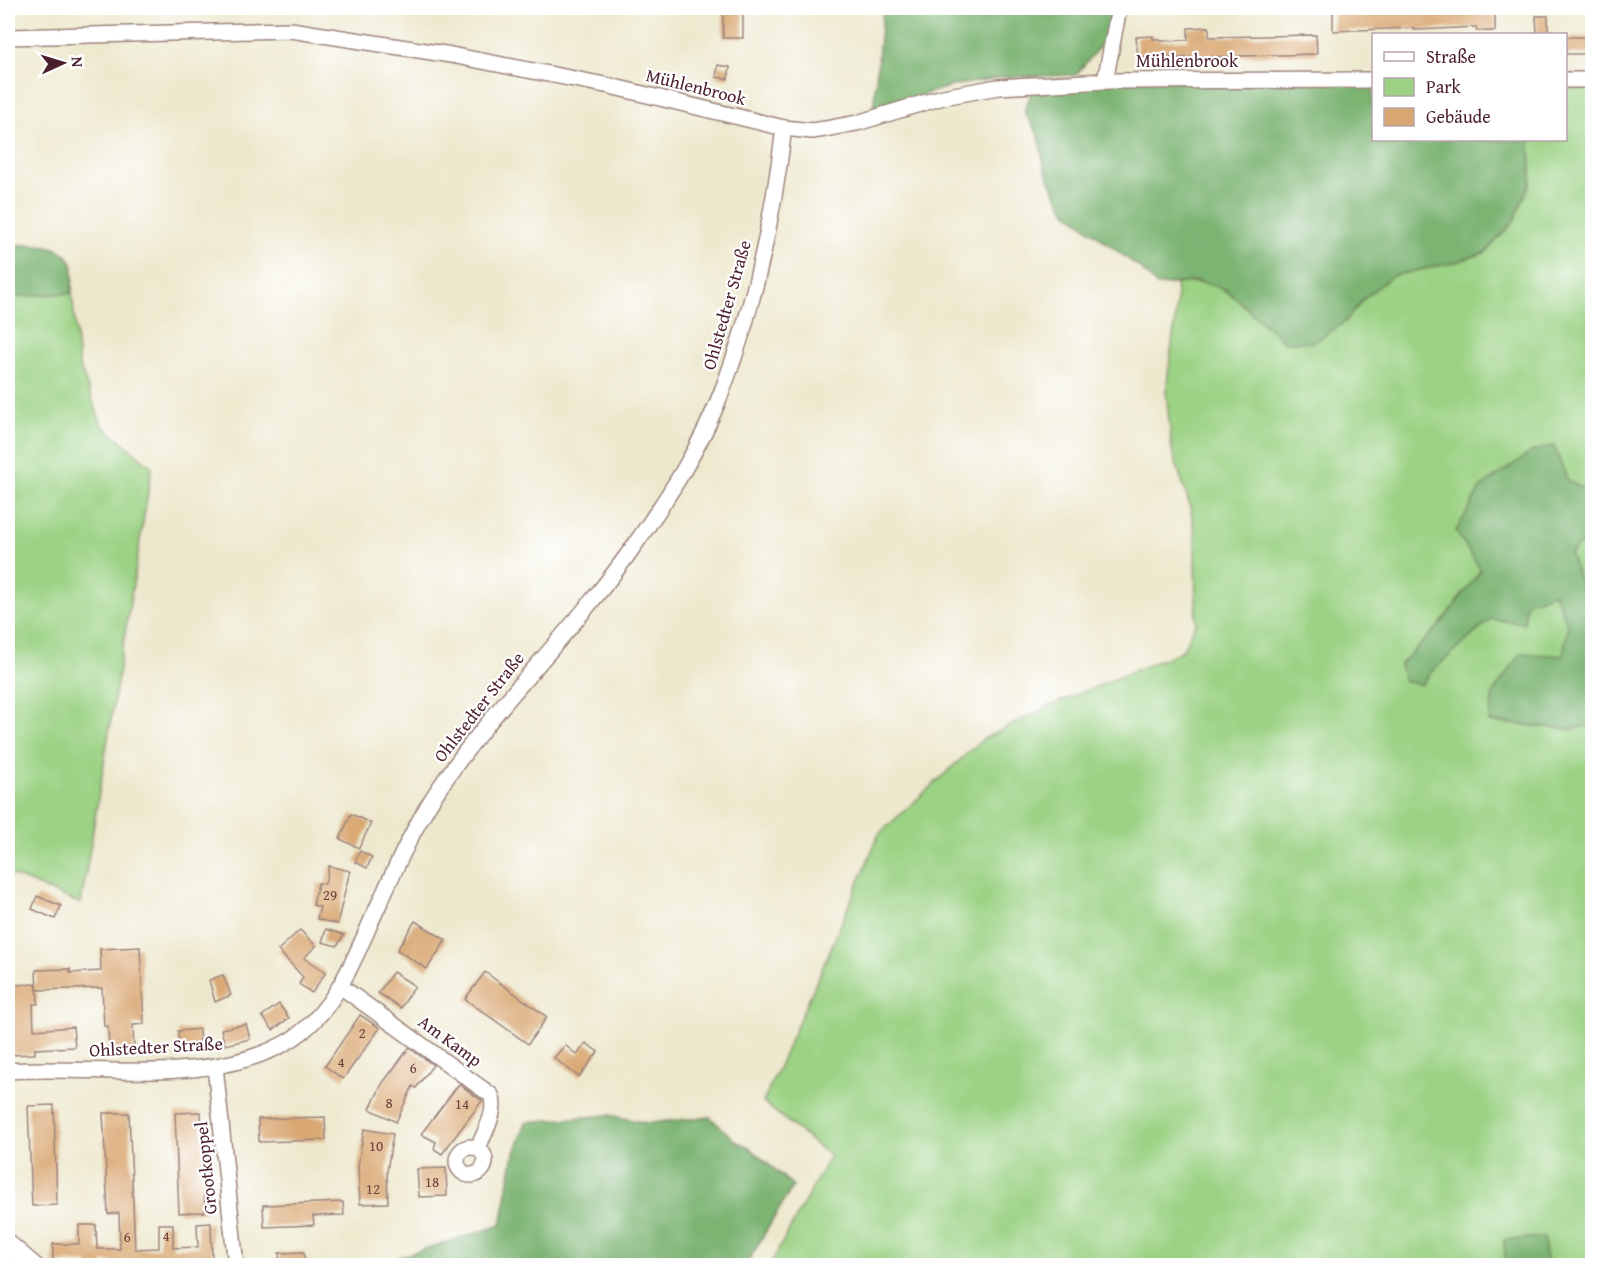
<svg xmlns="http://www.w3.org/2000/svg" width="1600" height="1273" font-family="'Gentium Book Plus',serif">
<rect width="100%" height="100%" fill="#fff"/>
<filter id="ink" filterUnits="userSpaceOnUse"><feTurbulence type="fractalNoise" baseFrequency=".0167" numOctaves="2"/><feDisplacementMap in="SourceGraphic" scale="12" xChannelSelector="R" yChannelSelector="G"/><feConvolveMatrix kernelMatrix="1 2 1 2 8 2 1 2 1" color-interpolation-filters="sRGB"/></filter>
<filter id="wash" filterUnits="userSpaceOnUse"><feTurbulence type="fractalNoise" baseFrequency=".008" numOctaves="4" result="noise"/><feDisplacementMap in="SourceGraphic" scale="24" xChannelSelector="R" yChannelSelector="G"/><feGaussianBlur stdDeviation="1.35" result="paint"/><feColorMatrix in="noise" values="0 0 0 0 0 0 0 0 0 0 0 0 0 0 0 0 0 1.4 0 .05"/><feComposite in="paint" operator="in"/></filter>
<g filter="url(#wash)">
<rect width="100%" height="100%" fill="#ede8cd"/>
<g fill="#9bd284" stroke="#727858" stroke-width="1.5">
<path d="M1566,88l26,1v404l-24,-12 -112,50 25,39 -42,56 -39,39 21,20 11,-14 59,-52 33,4 2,-20 28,-11 14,33 -5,31 -74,66 81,7 22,-4v540h-46l-2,-28 -40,3 2,26 -736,-1 60,-109 -67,-54 59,-133 57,-135 104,-95 62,-31 137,-57 14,-28 -1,-89 -5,-28 -18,-56 -6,-59 9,-70 2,-24 -1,-13c46,-7 56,11 87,40l82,-2 20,-25 27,-21 64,-14 30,-10 28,-31 17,-41 -1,-40h36z"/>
<path d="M72,293l7,72 23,60 50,42 -71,437 -73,-31v-576z"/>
<path d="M1592,534v68l-8,-8 -14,-41z"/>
</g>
<g fill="#7cb472" stroke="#636a4e" stroke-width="1.5">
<path d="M883,8h229l-4,28 -32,39 -73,2 -51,9 -79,24z"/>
<path d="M1055,80l318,2 1,58h156l1,40 -17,41 -28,31 -30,10 -64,14 -27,21 -20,25 -31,20h-29l-60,-53 -28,-8 -40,5 -16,-17 -73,-56 -11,-17 -12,-27 -7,-35 -14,-22 8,-21z"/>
<path d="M8,245c20,0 55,-5 64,19 2,8 0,20 0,29l-64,4z"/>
<path d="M1554,446l14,35 24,12v41l-22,19 14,41 8,8v123l-22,4 -81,-7 4,-29 28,-40 42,3 5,-31 -14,-32 -28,10 -2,20 -33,-4 -59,52 -11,14 -17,-4 -4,-16 39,-39 42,-56 -25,-39 25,-44 52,-36z"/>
<path d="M609,1115l38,8 63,-6 27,25 12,5 44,39 -47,79h-349l-1,-7 105,-33 12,-66 13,-37z"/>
<path d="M1544,1237l2,28h-40l-2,-25z"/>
</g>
<g id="blocks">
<g fill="#d9a772">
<rect x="723" y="8" width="20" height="30"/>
<path d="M1333,8h22v2l23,-2h117v23h-18l-1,-4 -39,2 -23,1v-2l-81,3z"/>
<path d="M1536,16h12v18h-11z"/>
<path d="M1209,27v10l107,-2 1,19 -150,4v-2l-29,1 -2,-20 17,-1v3h7v2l28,-1v-12z"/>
<rect x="1566" y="37" width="27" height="17"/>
<path d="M718,65l12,2 -2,12 -12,-2z"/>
<path d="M351,814l20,9 -12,25 -19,-9z"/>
<path d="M360,851l12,6 -5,11 -12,-6z"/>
<path d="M329,866l21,5 -13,53 -20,-5 3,-12 -7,-2 5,-22 7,1z"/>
<path d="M37,896l24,10 -6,13 -23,-10z"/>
<path d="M415,921l31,19 -19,29 -30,-19z"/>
<path d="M326,929l18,6 -7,11 -15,-4z"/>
<path d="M300,930l16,16 -12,12 22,14 -14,21 -13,-9 4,-7 -25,-27z"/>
<path d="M140,947l4,77 -11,1 1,26 -25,1 -1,-26h-4l-2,-38 -65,2 -1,-20 34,-1v4l31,-2 -1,-22z"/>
<path d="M393,972l22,14 -14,22 -23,-15z"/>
<path d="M485,972l62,45 -19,27 -63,-45z"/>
<path d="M223,975l8,20 -16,7 -6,-22z"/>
<path d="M37,984l1,20h-5l1,26 39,-3 2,20 -40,2v5l-27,1v-29l6,-1 -2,-40z"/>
<path d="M279,1004l10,14 -16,12 -11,-14z"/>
<path d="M360,1015l20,13 -37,51 -18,-13z"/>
<path d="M246,1024l4,15 -25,6 -4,-16z"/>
<path d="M199,1029l1,18 -21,2 -1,-18z"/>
<path d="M586,1043l12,9 -19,25 -25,-19 11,-13 12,10z"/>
<path d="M409,1048l24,17 -17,23 -3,-2 -17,36 -26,-13 12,-25z"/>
<path d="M459,1084l23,17 -40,53 -8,-5 2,-7 -15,-8z"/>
<path d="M54,1105l3,100 -25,1 -4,-100z"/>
<path d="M201,1112l4,100 -26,1 -4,-100z"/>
<path d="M103,1113h26l6,136 24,-1v-24h14v24l25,-1 -1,-23 14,-1 1,38h-30v5h-16l-1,-6 -23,1v5h-16v-4h-23v4h-15v-4l-35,1v-19h26v-19h17l1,24h23l-1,-36 -11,1z"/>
<path d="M325,1117l1,23 -67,2 -1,-23z"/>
<path d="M364,1129l29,5 -6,37 1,32 -28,1 -2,-38z"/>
<path d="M446,1168l1,28 -28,1 -2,-28z"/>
<path d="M343,1202l1,13 -31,1 1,9 -50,2 -1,-22z"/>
<path d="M304,1252l1,14h-25l-1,-13z"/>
</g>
</g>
</g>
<g filter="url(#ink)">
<use href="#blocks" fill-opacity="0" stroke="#9c847c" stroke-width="1.5"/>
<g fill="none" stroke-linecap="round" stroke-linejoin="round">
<defs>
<g id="minor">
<path d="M8,37l283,-7 160,25 159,31 174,42 28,3 13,-2 32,-6 86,-26 55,-10 107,-6 269,-1"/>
<path d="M1566,80h26"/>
<path d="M1105,81l14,-73"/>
<path d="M340,986l151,109c7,16 -7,38 -13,53"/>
<path d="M215,1066l21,200"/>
<path d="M8,1071c87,-6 207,17 284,-32 42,-27 62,-79 81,-122 19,-41 37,-83 61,-121 59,-90 140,-164 202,-253 33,-47 66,-98 86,-152 33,-85 51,-173 62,-263"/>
<circle cx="471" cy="1161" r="14"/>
<path d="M8,1242l28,24"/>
</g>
</defs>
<use href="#minor" stroke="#9c847c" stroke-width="18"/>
<use href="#minor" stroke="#fff" stroke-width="15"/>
</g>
</g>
<g text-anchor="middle" stroke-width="4.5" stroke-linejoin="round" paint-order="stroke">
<g font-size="15" fill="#6e413d">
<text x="330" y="900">29</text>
<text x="362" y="1038">2</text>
<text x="341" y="1067">4</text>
<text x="413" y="1073">6</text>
<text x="389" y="1108">8</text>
<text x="462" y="1109">14</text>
<text x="376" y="1151">10</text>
<text x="432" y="1187">18</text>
<text x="373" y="1194">12</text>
<text x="166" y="1241">4</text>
<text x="127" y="1242">6</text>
</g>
<g font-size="18" fill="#4a1f2b" stroke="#fff">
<text x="1187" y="67">Mühlenbrook</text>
<text transform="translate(696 87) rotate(14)" y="6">Mühlenbrook</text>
<text transform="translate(727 305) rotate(-74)" y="6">Ohlstedter Straße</text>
<text transform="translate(479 707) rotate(-52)" y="6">Ohlstedter Straße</text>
<text transform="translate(450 1041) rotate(36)" y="6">Am Kamp</text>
<text transform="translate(156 1047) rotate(-3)" y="6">Ohlstedter Straße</text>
<text transform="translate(206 1168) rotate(-96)" y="6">Grootkoppel</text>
</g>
</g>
<rect width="1600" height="1273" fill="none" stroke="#fff" stroke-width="30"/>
<rect x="1372" y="33" width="195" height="108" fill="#ffffff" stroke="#b7a5aa" stroke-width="1.5"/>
<rect x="1384" y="52" width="30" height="9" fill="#ffffff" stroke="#b7a5aa" stroke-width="1.5"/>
<text x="1426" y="63" font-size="18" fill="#4a1f2b">Straße</text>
<rect x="1384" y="78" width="30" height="18" fill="#9bd284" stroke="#b7a5aa" stroke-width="1.5"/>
<text x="1426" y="93" font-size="18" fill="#4a1f2b">Park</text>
<rect x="1384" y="108" width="30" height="18" fill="#d9a772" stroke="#b7a5aa" stroke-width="1.5"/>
<text x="1426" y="123" font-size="18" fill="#4a1f2b">Gebäude</text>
<g transform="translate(63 63) rotate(86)" stroke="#ffffff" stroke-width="4.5" paint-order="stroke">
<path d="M0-4.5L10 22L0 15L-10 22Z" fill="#4a1f2b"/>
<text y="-9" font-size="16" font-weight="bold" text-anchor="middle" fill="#4a1f2b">N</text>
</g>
</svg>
